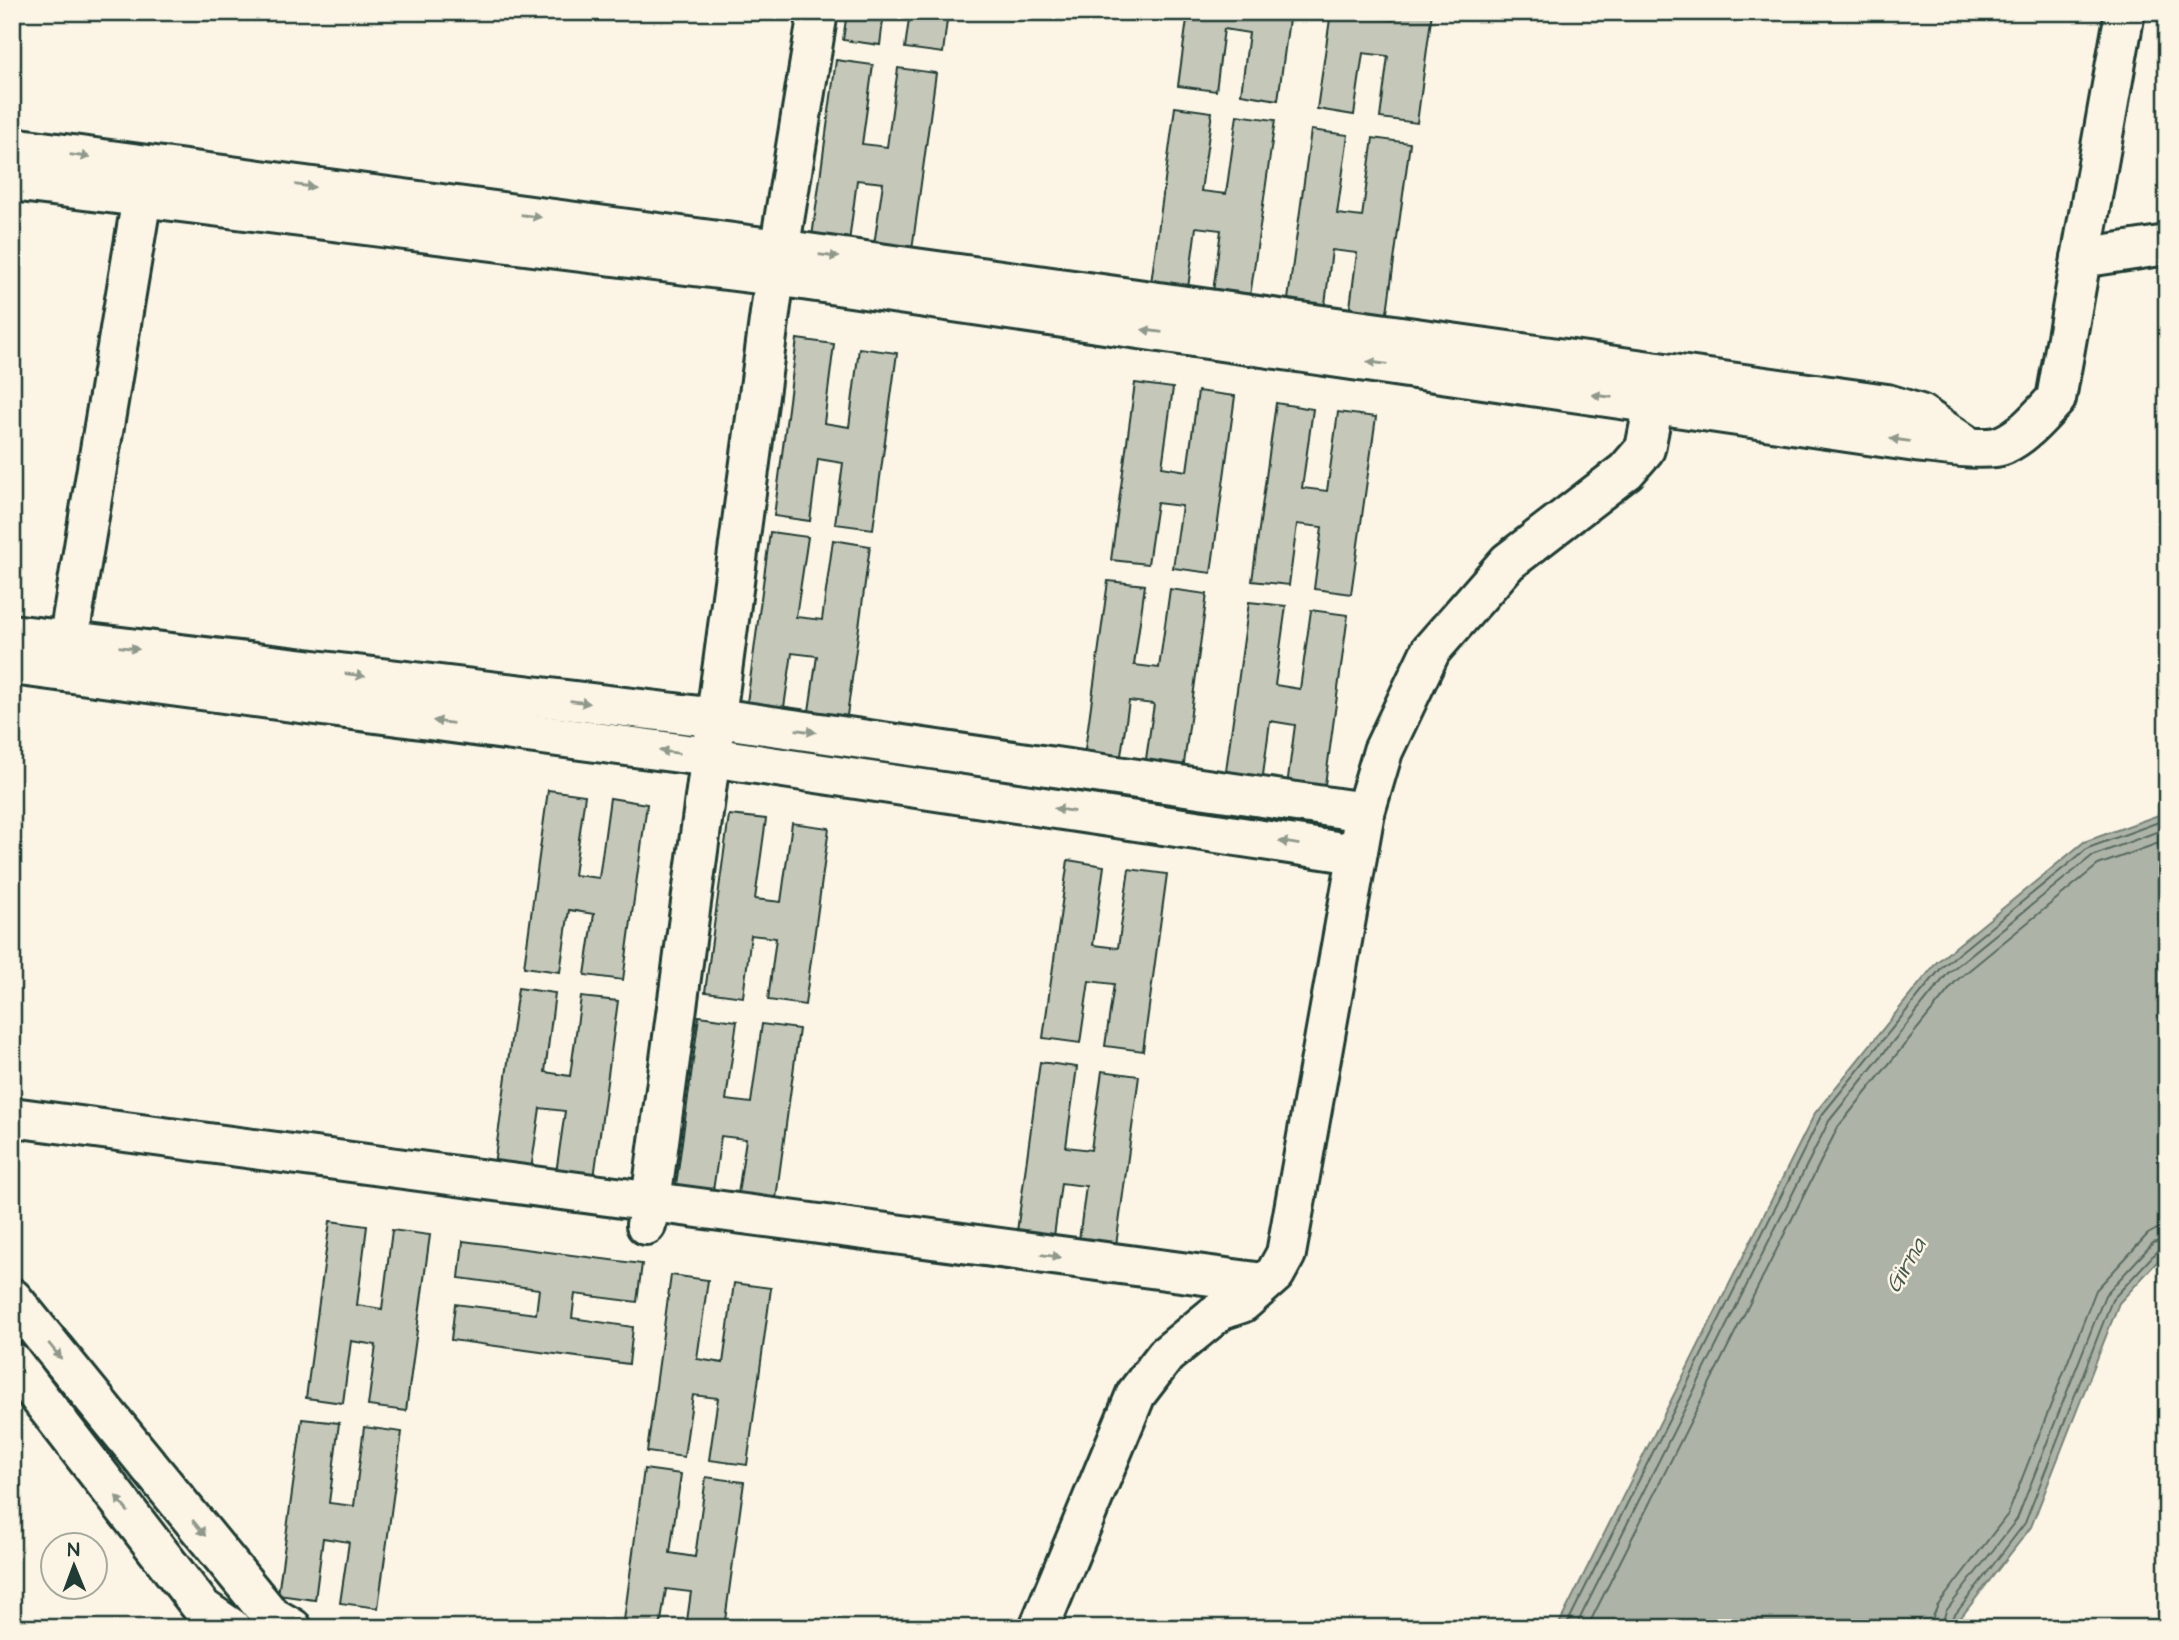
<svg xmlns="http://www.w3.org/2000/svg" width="2179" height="1640" font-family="'Architects Daughter',sans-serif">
<rect width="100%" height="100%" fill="#fcf5e5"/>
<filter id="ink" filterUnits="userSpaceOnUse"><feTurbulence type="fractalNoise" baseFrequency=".0143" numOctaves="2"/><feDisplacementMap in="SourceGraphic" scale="14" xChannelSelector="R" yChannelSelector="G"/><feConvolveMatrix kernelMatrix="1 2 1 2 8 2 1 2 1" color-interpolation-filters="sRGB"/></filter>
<g filter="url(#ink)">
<path fill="#aeb3a7" stroke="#758479" stroke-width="2" d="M2167,812v439l-48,52 -88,224 -72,93 -3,8h-399l258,-515 122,-151 147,-120z"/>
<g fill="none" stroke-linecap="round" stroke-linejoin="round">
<g stroke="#586c62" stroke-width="2">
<path d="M1565,1628l256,-512 121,-149 146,-119 79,-29"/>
<path d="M1575,1628l254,-507 119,-148 144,-117 75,-28"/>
<path d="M1587,1628l251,-501 118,-146 142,-116 69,-25"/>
<path d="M1931,1628l1,-9 6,-14 70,-91 88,-224 52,-56 9,-5 10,-1"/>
<path d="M1941,1628l5,-17 71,-92 88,-224 48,-52 14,-5"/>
<path d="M1950,1628l4,-12 71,-93 87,-223 47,-51 8,-2"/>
</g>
</g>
<g fill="#c5c7b9" stroke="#1f3d34" stroke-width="2">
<path d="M847,12h37l-4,33 -37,-5z"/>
<path d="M910,12h38l-5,41 -38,-5z"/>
<path d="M1188,12h102l-12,88 -37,-6 8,-61 -25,-4 -8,62 -38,-5z"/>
<path d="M1331,12h37v5l25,3 1,-8h38l-15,111 -37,-5 8,-62 -25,-3 -9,62 -37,-6z"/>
<path d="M836,60l37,5 -11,79 25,3 11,-79 38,5 -24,177 -38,-5 9,-62 -26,-3 -8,62 -37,-5z"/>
<path d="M1175,107l37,5 -11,79 25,3 11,-79 38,5 -25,177 -37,-5 8,-62 -25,-3 -8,61 -37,-5z"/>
<path d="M1311,130l37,5 -11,79 25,3 11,-79 37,5 -24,177 -37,-5 8,-62 -25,-3 -8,62 -37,-5z"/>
<path d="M797,339l37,5 -10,79 25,4 10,-79 38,5 -24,176 -38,-5 8,-61 -25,-4 -8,62 -36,-5z"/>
<path d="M1135,383l38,5 -11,79 25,4 11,-80 37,5 -24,177 -38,-5 9,-62 -25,-3 -9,61 -37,-4z"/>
<path d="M1276,403l37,6 -11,79 25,3 11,-79 38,5 -25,177 -37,-5 8,-62 -25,-3 -8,61 -37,-4z"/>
<path d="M770,532l38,5 -12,80 26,3 11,-80 37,6 -24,177 -38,-5 9,-62 -25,-3 -9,61 -37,-4z"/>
<path d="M1108,581l37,4 -11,80 25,3 11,-79 37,5 -24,177 -38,-5 9,-62 -25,-3 -9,61 -36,-5z"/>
<path d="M1249,602l37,4 -11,79 25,4 11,-79 37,5 -24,177 -37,-6 8,-61 -25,-4 -8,62 -37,-5z"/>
<path d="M548,790l37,5 -11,80 25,3 11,-80 37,6 -24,176 -38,-5 9,-61 -25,-4 -9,62 -36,-5z"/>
<path d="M729,815l37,4 -11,80 26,3 11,-79 37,5 -24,177 -37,-5 8,-62 -25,-3 -8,62 -38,-5z"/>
<path d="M1068,860l36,6 -11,79 25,3 11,-79 38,5 -24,177 -38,-5 9,-62 -25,-3 -9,62 -37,-5z"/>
<path d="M518,988l37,5 -10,79 25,4 11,-79 37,4 -24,177 -38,-5 9,-62 -25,-3 -9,62 -37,-5z"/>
<path d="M699,1016l38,5 -11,79 25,3 11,-79 37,5 -24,177 -38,-5 9,-62 -25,-3 -9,62 -37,-5z"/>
<path d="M1040,1062l37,5 -11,80 25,3 11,-79 37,5 -24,177 -37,-5 8,-62 -25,-3 -8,61 -37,-5z"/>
<path d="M330,1221l37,5 -10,79 25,4 10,-79 38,5 -24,176 -38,-5 8,-61 -25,-4 -8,62 -37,-5z"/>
<path d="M463,1241l179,23 -5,38 -62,-8 -3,24 61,9 -4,37 -178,-24 4,-36 81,10 3,-25 -80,-11z"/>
<path d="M671,1275l37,5 -11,79 26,4 11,-80 37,5 -24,177 -38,-5 9,-62 -25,-3 -9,62 -37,-5z"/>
<path d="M302,1419l37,4 -10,80 25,3 10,-79 38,5 -24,176 -38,-5 9,-61 -26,-4 -8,62 -37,-5z"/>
<path d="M644,1469l37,5 -11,79 25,4 11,-80 38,5 -20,146h-38l5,-36 -25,-3 -6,39h-37z"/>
</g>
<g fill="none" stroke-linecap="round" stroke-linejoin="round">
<defs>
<g id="minor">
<path d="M12,147l767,102 1108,155 33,10 46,31"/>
<path d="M12,181l763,95 1141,166c19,2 72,10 87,3 22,-10 37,-29 53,-46l69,-387"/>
<path d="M2081,258l86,-13"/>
<path d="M12,634l705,84 648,94"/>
<path d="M12,665l698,92 646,97"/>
<path d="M64,667l78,-470"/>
<path d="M12,1117l1252,166"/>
<path d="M646,1225l5,-24 124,-925 43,-264"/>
<path d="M12,1298l259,318 21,12"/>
<path d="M12,1362l190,246 29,20"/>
<path d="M1039,1628l97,-234 30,-39 55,-45 21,-7 33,-29 11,-20 79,-442 18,-61 48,-101 77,-88 118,-91 19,-22 9,-46 1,-26"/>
</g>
</defs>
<use href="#minor" stroke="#1f3d34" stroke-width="44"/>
<use href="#minor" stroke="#fcf5e5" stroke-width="38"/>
</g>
<defs><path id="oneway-solid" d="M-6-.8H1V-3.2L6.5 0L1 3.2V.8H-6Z" transform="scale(1.75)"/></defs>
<g fill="#8e998c">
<use href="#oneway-solid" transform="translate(80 156) rotate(8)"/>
<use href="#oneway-solid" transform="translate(305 186) rotate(8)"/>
<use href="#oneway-solid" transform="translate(531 216) rotate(8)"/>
<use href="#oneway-solid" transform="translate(829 256) rotate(8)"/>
<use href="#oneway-solid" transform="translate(1152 331) rotate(-172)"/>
<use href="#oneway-solid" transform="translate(1377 363) rotate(-172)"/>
<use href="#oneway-solid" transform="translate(1602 396) rotate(-172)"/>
<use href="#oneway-solid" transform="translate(1900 440) rotate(-172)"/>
<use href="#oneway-solid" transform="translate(129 648) rotate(7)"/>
<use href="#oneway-solid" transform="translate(355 675) rotate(7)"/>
<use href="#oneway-solid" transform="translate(580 702) rotate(7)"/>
<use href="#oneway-solid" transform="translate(443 722) rotate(-173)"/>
<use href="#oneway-solid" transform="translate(806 731) rotate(8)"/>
<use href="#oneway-solid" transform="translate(669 752) rotate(-173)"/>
<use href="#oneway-solid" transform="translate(1064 810) rotate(-171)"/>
<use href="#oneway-solid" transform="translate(1289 843) rotate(-171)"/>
<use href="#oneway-solid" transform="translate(1051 1256) rotate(7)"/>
<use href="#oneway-solid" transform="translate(55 1351) rotate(51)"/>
<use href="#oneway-solid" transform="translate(122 1504) rotate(-128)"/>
<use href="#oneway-solid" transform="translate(199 1528) rotate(51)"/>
</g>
</g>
<g text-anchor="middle" stroke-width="5" stroke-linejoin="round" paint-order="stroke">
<g font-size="24" font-style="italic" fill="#435a51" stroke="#fcf5e5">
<text transform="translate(1905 1265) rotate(-60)" y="8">Girna</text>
</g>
</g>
<rect width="2179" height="1640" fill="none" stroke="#fcf5e5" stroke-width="42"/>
<rect x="21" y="21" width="2137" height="1598" fill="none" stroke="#1f3d34" stroke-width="2.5" filter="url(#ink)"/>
<g transform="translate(74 1566) rotate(359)"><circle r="33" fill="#fcf5e5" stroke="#a4ab9e" stroke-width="2"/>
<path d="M0-5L12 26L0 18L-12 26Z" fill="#1f3d34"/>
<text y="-10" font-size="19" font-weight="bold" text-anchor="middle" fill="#1f3d34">N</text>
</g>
</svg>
